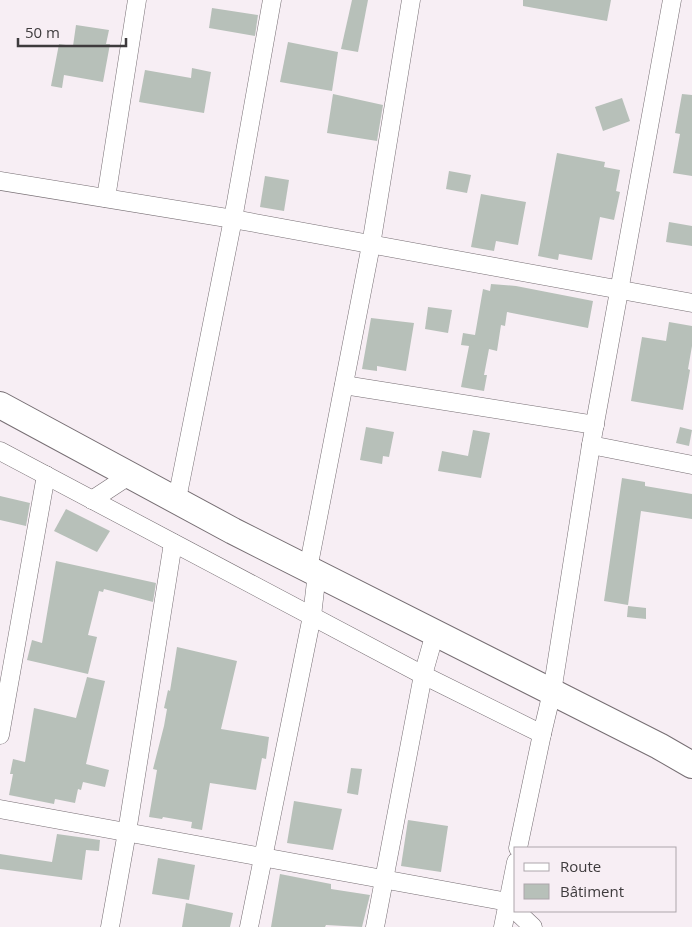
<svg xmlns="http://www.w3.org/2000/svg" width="692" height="927" font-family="'Open Sans',sans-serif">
<rect width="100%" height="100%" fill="#f7eef4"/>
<g fill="#b7c0b9">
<path d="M352,0h16l-10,52 -17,-3z"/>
<path d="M523,0h88l-4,21 -84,-15z"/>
<path d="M212,8l46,7 -3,21 -46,-8z"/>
<path d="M76,25l33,5 -3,14h4l-7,38 -39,-7 -2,13 -11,-2 8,-42 14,2z"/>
<path d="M288,42l50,10 -6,39 -52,-9z"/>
<path d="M192,68l19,4 -7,41 -65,-11 6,-32 46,8z"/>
<path d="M333,94l50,11 -6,36 -50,-8z"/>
<path d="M682,94l10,1v81l-19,-3 7,-39 -5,-1z"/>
<path d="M622,98l8,23 -27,10 -8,-24z"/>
<path d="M557,153l48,9 -1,5 16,3 -4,21 4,1 -6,28 -14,-3 -8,43 -33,-6 -1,6 -20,-4z"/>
<path d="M449,171l22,4 -4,18 -21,-4z"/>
<path d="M265,176l24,4 -5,31 -24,-4z"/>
<path d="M481,194l45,8 -8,43 -22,-4 -2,10 -23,-4z"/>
<path d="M669,222l23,4v20l-26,-4z"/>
<path d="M491,284l25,2 77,15 -5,27 -81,-16 -2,14 -4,-1 -4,26 -8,-2 -5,26h3l-3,16 -23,-4 8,-41 -8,-1 2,-12 12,2 8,-46 7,2z"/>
<path d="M428,307l24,3 -4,23 -23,-4z"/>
<path d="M371,318l43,5 -8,48 -29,-5v5l-15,-2z"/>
<path d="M669,322l23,4v20l-4,23 2,1 -7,40 -52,-9 11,-64 24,4z"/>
<path d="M366,427l28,5 -5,25 -6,-1 -1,8 -22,-4z"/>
<path d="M680,427l12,3 -3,16 -13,-3z"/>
<path d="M473,430l17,3 -9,45 -43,-7 4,-20 26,5z"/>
<path d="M622,478l23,4v4l47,8v25l-51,-8 -13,94 -24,-4z"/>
<path d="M0,496l30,7 -4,23 -26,-6z"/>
<path d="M66,509l44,22 -13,21 -43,-21z"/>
<path d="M56,561l100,22 -3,19 -49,-13 -1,3 -4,-1 -11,44 9,2 -9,37 -61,-14 5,-20 10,3z"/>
<path d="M628,606l18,2v11l-19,-2z"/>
<path d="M177,647l60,14 -16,68 48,8 -3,22 -4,-1 -6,32 -46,-7 -8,47 -11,-2 1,-6 -29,-5 -1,2 -13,-2 8,-47 -4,-1 11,-43 3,-17 -3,-1 4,-18 2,1z"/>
<path d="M87,677l18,4 -19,83 23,6 -4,17 -22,-5 -2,8 -3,-1 -3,14 -20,-4 -1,5 -45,-9 4,-21h-3l3,-15 12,3 9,-54 42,10z"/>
<path d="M351,768l11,1 -4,26 -11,-2z"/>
<path d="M294,801l48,8 -9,41 -46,-7z"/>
<path d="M408,820l40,6 -7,46 -40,-6z"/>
<path d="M57,834l43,6 -1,11 -13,-1 -4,30 -82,-11v-15l52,8z"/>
<path d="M158,858l37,7 -6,35 -37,-6z"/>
<path d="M280,874l51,10v5l39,6 -8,32 -36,-2 -1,2h-54z"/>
<path d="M186,903l47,10 -3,14h-48z"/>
</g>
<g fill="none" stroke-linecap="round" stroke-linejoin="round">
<defs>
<g id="street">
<path d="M0,181l233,38 459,84"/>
<path d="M106,198l31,-198"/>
<path d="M344,385l251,40"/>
<path d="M591,445l101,20"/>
<path d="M0,451l423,224 119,59"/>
<path d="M177,499l56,-280 39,-219"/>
<path d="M92,500l38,-25"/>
<path d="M308,569l63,-324 40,-245"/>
<path d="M0,735l46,-260"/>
<path d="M0,809l508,93 8,8"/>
<path d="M518,848l24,-114 10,-42 39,-247 81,-445"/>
<path d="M516,911l17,16"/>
<path d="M110,927l17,-95 46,-289"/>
<path d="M249,927l63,-311 5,-43"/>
<path d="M375,927l48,-252 12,-42"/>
<path d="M503,927l13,-65"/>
</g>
<path id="primary" d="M0,405l233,126 426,215 33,19"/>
</defs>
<use href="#street" stroke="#766e73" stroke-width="19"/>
<use href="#primary" stroke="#766e73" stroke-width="28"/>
<use href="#street" stroke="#fff" stroke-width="18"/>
<use href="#primary" stroke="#fff" stroke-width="26"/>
</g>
<rect x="514" y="847" width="162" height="65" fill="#f7eef4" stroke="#ada6ab"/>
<rect x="524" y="863" width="25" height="8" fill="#ffffff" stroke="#ada6ab"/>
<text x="560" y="872" font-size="15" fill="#3e3b3d">Route</text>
<rect x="524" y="884" width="25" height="15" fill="#b7c0b9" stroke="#ada6ab"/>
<text x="560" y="897" font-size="15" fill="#3e3b3d">Bâtiment</text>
<path d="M18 38v8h108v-8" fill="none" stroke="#3e3b3d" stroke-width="2.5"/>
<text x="25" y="38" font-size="15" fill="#3e3b3d" stroke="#f7eef4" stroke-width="4" paint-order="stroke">50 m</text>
</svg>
